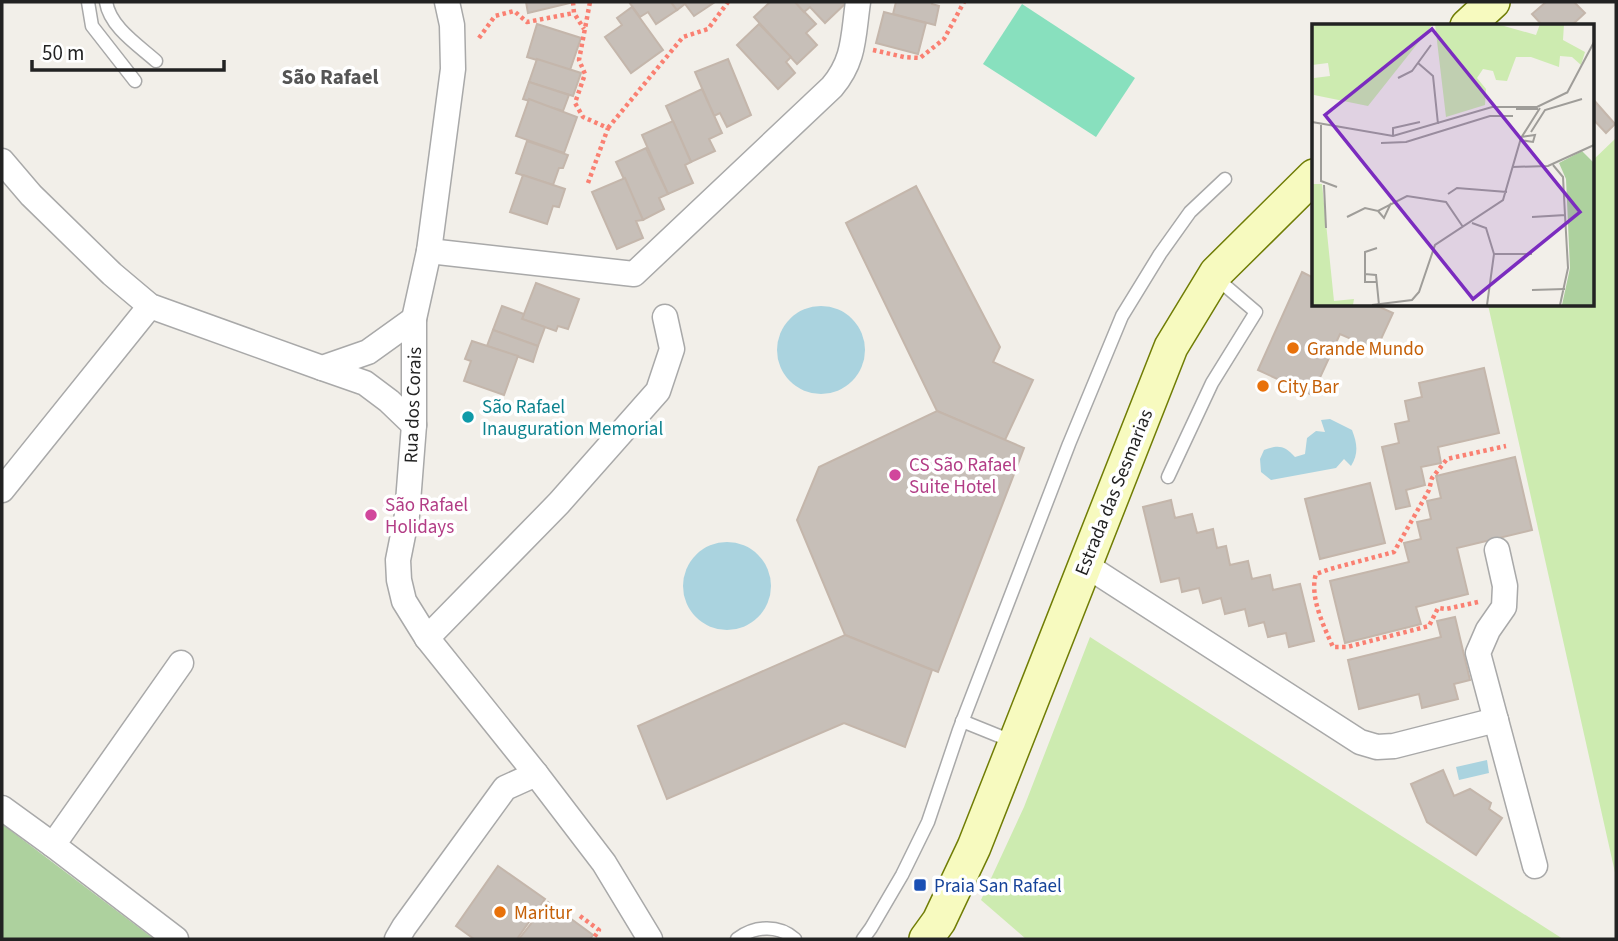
<svg xmlns="http://www.w3.org/2000/svg" width="1618" height="941" font-family="'Source Sans 3',sans-serif">
<rect width="100%" height="100%" fill="#f2efe9"/>
<g fill="#cdebb0">
<path d="M1616,138v739l-128,-572 104,-1v-143z"/>
<path d="M1090,637l473,302h-537l-45,-39 43,-93z"/>
</g>
<path fill="#add19e" d="M2,824l152,115h-152z"/>
<path fill="#88e0be" d="M1022,4l113,74 -39,59 -113,-73z"/>
<g fill="#aad3df">
<circle cx="821" cy="350" r="44"/>
<path d="M1330,419l22,11c5,13 7,23 -1,36l-7,-7 -8,9 -65,12 -10,-8 -1,-13 4,-9c14,-5 20,-5 31,7l10,-3 2,-16 9,-7 9,1 -4,-12z"/>
<circle cx="727" cy="586" r="44"/>
<path d="M1487,760l2,13 -30,7 -3,-13z"/>
</g>
<g fill="#c7bfb8" stroke="#c4b6ab" stroke-width="2">
<path d="M526,2h43l1,1 -42,10z"/>
<path d="M629,2h42l6,8 -21,14 -8,-12 -8,5z"/>
<path d="M671,2h44l-21,14 -9,-12 -8,6z"/>
<path d="M770,2h25l21,22 -10,9 11,12 -20,19 -43,-47z"/>
<path d="M795,2h50l1,1 -21,20 -15,-16 -6,5z"/>
<path d="M896,2h36v2l7,2 -4,19 -42,-11z"/>
<path d="M1546,2h28l11,11 -14,13h-28l-11,-12z"/>
<path d="M632,7l31,43 -32,23 -26,-36 17,-12 -5,-7z"/>
<path d="M884,12l42,11 -8,31 -42,-11z"/>
<path d="M537,24l44,14 -11,32 -43,-13z"/>
<path d="M759,24l32,33 -5,5 9,11 -17,16 -41,-44z"/>
<path d="M537,59l44,14 -8,23 -44,-14z"/>
<path d="M728,59l23,56 -24,12 -7,-14 -6,3 -19,-44z"/>
<path d="M529,82l40,13 -6,16 -40,-12z"/>
<path d="M702,89l20,44 -13,6 6,12 -24,11 -25,-56z"/>
<path d="M1592,98l23,26 -9,9 -14,-15z"/>
<path d="M529,99l48,18 -13,36 -48,-17z"/>
<path d="M673,121l18,41 -6,3 8,18 -25,11 -26,-59z"/>
<path d="M527,141l41,14 -5,13h-4l-6,17 -37,-12z"/>
<path d="M646,148l22,46 -9,4 5,11 -21,11 -27,-58z"/>
<path d="M523,175l42,14 -6,18 -6,-1 -6,18 -37,-12z"/>
<path d="M625,178l18,42 -7,1 7,17 -26,11 -25,-57z"/>
<path d="M916,186l84,161 -7,15 40,18 -28,60 -68,-29 -91,-188z"/>
<path d="M1302,272l12,6v26h59l20,9 -17,37 -36,-16 -28,61 -54,-25z"/>
<path d="M536,283l43,16 -11,30 -10,-3 -2,5 -34,-12z"/>
<path d="M502,306l22,8 -2,5 23,8 -7,19 -45,-16z"/>
<path d="M493,330l45,16 -5,16 -46,-16z"/>
<path d="M472,341l46,15 -14,39 -40,-14 7,-20 -6,-2z"/>
<path d="M1484,368l15,65 -61,14 3,16 -20,4 4,18 -19,5 4,16 -14,3 -14,-62 17,-4 -4,-19 14,-3 -4,-20 17,-4 -3,-14z"/>
<path d="M937,411l87,37 -86,224 -93,-37 -48,-115 22,-53z"/>
<path d="M1515,457l17,73 -75,18 11,46 -52,13 5,17 -76,19 -15,-62 79,-19 -5,-19 17,-4 -4,-17 14,-3 -4,-18 14,-3 -5,-22z"/>
<path d="M1370,483l15,60 -65,16 -15,-60z"/>
<path d="M1171,500l4,18 17,-4 5,19 16,-4 4,19 9,-2 4,19 18,-4 4,18 18,-4 3,15 27,-6 14,57 -25,6 -3,-14 -18,4 -4,-15 -15,4 -4,-17 -20,5 -4,-16 -18,5 -4,-15 -17,4 -3,-14 -18,4 -18,-75z"/>
<path d="M1455,617l15,63 -16,4 4,15 -36,9 -3,-14 -60,15 -11,-49 93,-23 -4,-16z"/>
<path d="M845,635l87,35 -27,77 -61,-24 -177,76 -29,-73z"/>
<path d="M1443,770l11,26 16,-7 21,14 -2,6 13,9 -26,37 -49,-33 -16,-38z"/>
<path d="M498,866l47,33 -28,40h-43l-18,-13z"/>
<path d="M548,902l45,33 -3,4h-71z"/>
</g>
<g fill="none" stroke-linecap="round" stroke-linejoin="round">
<defs>
<g id="lane">
<path d="M88,2l4,24 43,55"/>
<path d="M106,2c4,25 32,43 50,59"/>
<path d="M1168,477l44,-94 44,-71 -41,-35"/>
<path d="M962,721l52,21"/>
<path d="M737,939c17,-13 41,-15 58,0"/>
<path d="M863,939l8,-11 31,-53 26,-53 31,-92 110,-286 53,-128 38,-62 30,-42 35,-33"/>
</g>
<g id="street">
<path d="M447,2l5,23 1,44 -24,182 -15,68v106l-7,90 -9,45 1,20 5,21 23,37 109,136 68,89 46,76"/>
<path d="M2,161l29,34 81,79 38,32 172,62 46,-16 46,-33"/>
<path d="M429,251l205,23 198,-187c23,-27 21,-51 26,-85"/>
<path d="M322,368l43,15 24,18 25,24"/>
<path d="M2,490l148,-184"/>
<path d="M1497,550l8,36 -1,21 -16,23 -10,23 57,213"/>
<path d="M1084,564l276,178 17,5 17,-1 102,-26"/>
<path d="M427,638l132,-135 99,-112 14,-42 -7,-32"/>
<path d="M2,808l51,37"/>
<path d="M176,939l-123,-94 128,-182"/>
<path d="M397,939l7,-12 101,-139 31,-14"/>
</g>
<g id="secondary">
<path d="M1467,26l26,-24"/>
<path d="M926,939l13,-18 35,-74 197,-500 45,-74 98,-97"/>
</g>
</defs>
<use href="#lane" stroke="#a9a9a9" stroke-width="15"/>
<use href="#street" stroke="#a9a9a9" stroke-width="27"/>
<use href="#secondary" stroke="#707d05" stroke-width="36"/>
<g stroke="#fa8072" stroke-width="4.5" stroke-dasharray="3.5 3.5" stroke-linecap="butt">
<path d="M573,2l1,11 10,16"/>
<path d="M479,38l16,-22 19,-5 13,11 47,-9"/>
<path d="M873,50l31,7 16,1 24,-19 20,-37"/>
<path d="M608,128l75,-91 25,-8 20,-27"/>
<path d="M588,183l20,-55 -25,-11 -8,-14 10,-29 -6,-14 11,-58"/>
<path d="M1478,602l-32,7 -8,-1 -9,18 -82,21h-14c-9,-20 -24,-51 -17,-73l14,-5 64,-17 35,-62 3,-12 15,-19 59,-13"/>
<path d="M580,916l19,14 -6,9"/>
</g>
<use href="#lane" stroke="#fff" stroke-width="12"/>
<use href="#street" stroke="#fff" stroke-width="24"/>
<use href="#secondary" stroke="#f7fabf" stroke-width="33"/>
</g>
<g fill="#e8710a" stroke="#fff" stroke-width="2.5">
<circle cx="1293" cy="348" r="7"/>
<circle cx="1263" cy="386" r="7"/>
<circle cx="500" cy="912" r="7"/>
</g>
<circle fill="#0f9aa8" stroke="#fff" stroke-width="2.5" cx="468" cy="417" r="7"/>
<g fill="#d1479c" stroke="#fff" stroke-width="2.5">
<circle cx="895" cy="475" r="7"/>
<circle cx="371" cy="515" r="7"/>
</g>
<rect fill="#1a4fb4" stroke="#fff" stroke-width="2.5" x="913" y="878" width="14" height="14" rx="3.5"/>
<g text-anchor="middle" stroke-width="7" stroke-linejoin="round" paint-order="stroke">
<g font-size="19" fill="#c56008" stroke="#fff" text-anchor="start">
<text x="1307" y="355">Grande Mundo</text>
<text x="1277" y="393">City Bar</text>
<text x="514" y="919">Maritur</text>
</g>
<g font-size="19" fill="#222" stroke="#fff">
<text transform="translate(412 405) rotate(-88)" y="7">Rua dos Corais</text>
<text transform="translate(1113 492) rotate(-68)" y="7">Estrada das Sesmarias</text>
</g>
<g font-size="19" fill="#0d838f" stroke="#fff" text-anchor="start">
<text x="482" y="413">São Rafael<tspan x="482" dy="22">Inauguration Memorial</tspan></text>
</g>
<g font-size="19" fill="#b23c85" stroke="#fff" text-anchor="start">
<text x="909" y="471">CS São Rafael<tspan x="909" dy="22">Suite Hotel</tspan></text>
<text x="385" y="511">São Rafael<tspan x="385" dy="22">Holidays</tspan></text>
</g>
<g font-size="19" fill="#164399" stroke="#fff" text-anchor="start">
<text x="934" y="892">Praia San Rafael</text>
</g>
<g font-size="21" font-weight="bold" fill="#555" stroke="#fff">
<text x="330" y="84">São Rafael</text>
</g>
</g>
<g transform="translate(1312 24)">
<rect width="282" height="282" fill="#f2efe9"/>
<path d="M0,0h121l-65,82 -54,-11v-17l16,-2 -2,-13 -16,2zM123,0h62l39,11 4,-11h24l-1,16 22,12 -4,13 -9,-8 -12,-1 -1,11 -28,-10h-15l-9,24 -11,-1 -3,-9 -10,-2 -6,9 9,11 -1,16 -39,12zM0,160h10l12,117 20,-2 -1,6h-41z" fill="#cdebb0"/>
<path d="M270,127l12,12v142h-32l8,-37 -4,-89 -7,-16z" fill="#add19e"/>
<path fill="none" stroke="#9f9d99" stroke-width="2" d="M106,39l15,13 5,48M86,54l14,-7 19,-26M255,69l27,-51M204,85h22M0,98l81,14 99,-29h45l31,-15M9,101v56l16,6M219,108l14,-22 37,-11M81,112v-8l27,-6M208,116l13,2 2,-7 -14,2M69,119l25,-1 84,-26h23M200,143l36,-1 46,-21M12,161l2,43M136,170l9,-6 50,4M66,187l6,7 7,-15M35,193l18,-9 13,3 29,-15 39,6 17,25M220,193l33,-2 -2,-38 -10,-12M160,199l14,5 8,26 -7,51M182,230h38M53,250v-22l12,-4M65,258h-12v-8l11,1 3,30M220,266l33,-1M60,281l40,-5 7,-8 16,-47 68,-45 18,-62 19,-30M248,281l8,-37 -3,-53"/>
<path fill="#7b2cbf" fill-opacity="0.15" stroke="#7b2cbf" stroke-width="3.5" d="M120,5l148,183 -107,87 -148,-184z"/>
<rect width="282" height="282" fill="none" stroke="#222" stroke-width="3.5"/>
</g>
<rect width="1618" height="941" fill="none" stroke="#222222" stroke-width="7"/>
<path d="M32 60v10h192v-10" fill="none" stroke="#222222" stroke-width="3.5"/>
<text x="42" y="60" font-size="21" fill="#222222" stroke="#ffffff" stroke-width="5" paint-order="stroke">50 m</text>
</svg>
